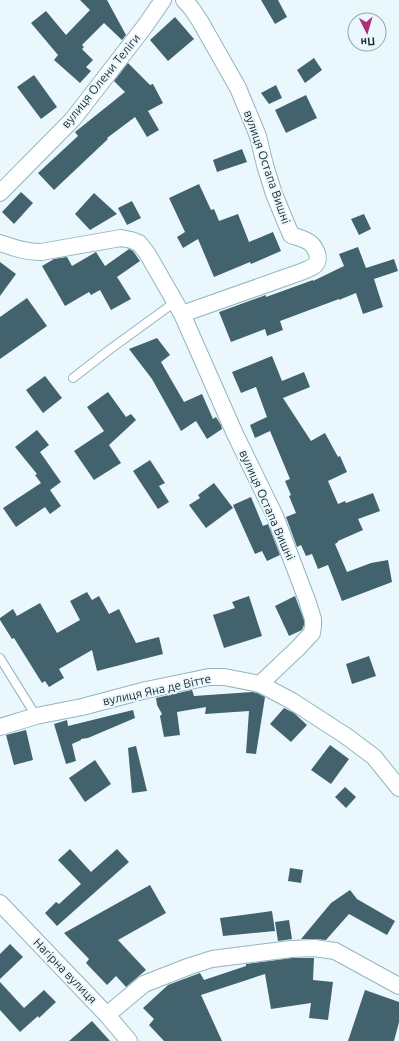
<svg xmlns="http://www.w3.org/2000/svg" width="399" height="1041" font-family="Ubuntu,sans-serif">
<rect width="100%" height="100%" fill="#eaf8fd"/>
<g fill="#42636d">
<path d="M80,0h27l19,35 -4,5 -18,-17 -22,22 2,2 -2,2 11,11 -7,7 5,4 -11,12 -26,-23 4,-5 -27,-32 15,-12 20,24 24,-25z"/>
<path d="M261,0h17l9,17 -12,7z"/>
<path d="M175,17l19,22 -26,22 -18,-21z"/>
<path d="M314,58l8,12 -17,13 -8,-13z"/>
<path d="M128,63l22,22 3,-1 10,19 -15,8 11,19 -12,7 -12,-20 -28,21 1,1 -54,51 -16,-17 40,-37 -3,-4 50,-40 -11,-11z"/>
<path d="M34,75l23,32 -16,12 -24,-32z"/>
<path d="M276,85l6,13 -13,6 -8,-11z"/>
<path d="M306,95l11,23 -31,15 -11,-23z"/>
<path d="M242,149l5,13 -30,10 -4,-12z"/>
<path d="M199,184l12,26 3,-1 5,12 19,-7 11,28 24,-10 8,19 -30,13 -1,-2 -36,15 -16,-38 -15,9 -6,-11 8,-5 -16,-34z"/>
<path d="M21,192l12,11 -19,21 -12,-12z"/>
<path d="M94,193l23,21 -27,16 -15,-16z"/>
<path d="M132,201l9,17 -14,7 -9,-17z"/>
<path d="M364,214l7,15 -12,6 -8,-16z"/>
<path d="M358,247l8,21 28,-9 4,12 -24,8 9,28 -20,7 -7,-21 -17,7v-1l-59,22 3,9 -16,6 -2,-7 -34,13 -12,-30 47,-17v2l47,-17v1l31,-15 -5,-12z"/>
<path d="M129,249l4,2 7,10 -23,16 14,22 -20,11 -11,-20 -9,5 -2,-3 -24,14 -23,-40 12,-7 13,-2 5,9 24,-14 9,14z"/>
<path d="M0,262l16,12 -16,22z"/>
<path d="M27,298l20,28 -47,33v-42z"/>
<path d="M157,338l13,17 -9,7 23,40 18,-8 11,25 3,-2 5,8 1,4 -15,10 -11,-18 -15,10 -29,-52 -23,-30z"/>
<path d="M272,356l10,25 22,-9 6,15 -27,11 28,43 14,-8 13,24 2,-1 7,16 -19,9 10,23 7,-3 1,2 27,-10 7,18 -22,8 5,11 -25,11v1l-3,2 12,28 24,-9 17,-3 4,22 -50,19 -14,-36 -10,4 -6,-15 -6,2 -5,-11 -4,2 -11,-30 10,-4 -7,-17 2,-1 -6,-14 5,-2 -20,-48 -15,7 -5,-13 17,-8 -11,-30 -15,6 -9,-21z"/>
<path d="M45,376l17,22 -19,15 -17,-23z"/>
<path d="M108,392l18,25 5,-3 5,6 -27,25 12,18 -27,17 -20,-29 30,-20 -17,-24z"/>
<path d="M37,430l12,15 -9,7 21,30 -11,8 11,16 -11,8 -5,-7 -29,20 -13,-19 38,-25 -6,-8 2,-1 -22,-27z"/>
<path d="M150,460l15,23 -6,3 10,16 -11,7 -25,-38z"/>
<path d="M214,483l19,25 -27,20 -17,-23 11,-7 -2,-3z"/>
<path d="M251,497l12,29 5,-2 12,31 -13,6 -5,-10 -7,3 -22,-49z"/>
<path d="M87,592l5,8 7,-4 10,18 10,-5 17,34 23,-6 4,17 -66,17 -5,-21 -33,19 5,9 -15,9 -4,-6 -3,2 -28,-45 -2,1 -12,-19v-2l13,-9 4,7 23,-13 17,30 23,-13 -10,-19z"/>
<path d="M249,596l13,40 -38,12 -11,-33 22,-7 -3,-6z"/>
<path d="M295,596l9,24v5l-2,5 -13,6 -14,-30z"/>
<path d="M369,656l7,20 -24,8 -6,-20z"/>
<path d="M192,690l2,6 58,-4 5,1 8,4 -9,57 -10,-1 3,-42 -44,3 1,-7 -29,5 3,23 -16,2 -4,-21 2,-2 -5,-9 -1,-7z"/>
<path d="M284,708l10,5 13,12 -16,17 -21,-18z"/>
<path d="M133,710l2,8 -47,20 -7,1v1l-9,4 4,17 -10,3 -12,-40 13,-4 1,6z"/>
<path d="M26,730l7,30 -19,5 -8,-30z"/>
<path d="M330,745l19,14 -18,25 -20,-14z"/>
<path d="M136,746l11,45 -15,2 -4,-45z"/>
<path d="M95,760l16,24 -26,18 -16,-24z"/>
<path d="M345,787l11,10 -10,11 -11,-11z"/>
<path d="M70,849l21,23 26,-23 12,13 -72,64 -12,-13 11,-11 3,2 22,-20 -23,-24z"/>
<path d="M290,868l13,2 -2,13 -13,-2z"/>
<path d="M150,885l16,28 -48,27 28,30 -20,17 -10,-11 -9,9 -21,-22 3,-4 -25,-26z"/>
<path d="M350,890l7,9 38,22 -8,14 -38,-21 -23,26 -12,-1h-13l30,-36z"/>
<path d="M272,911l3,20 -52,5 -3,-18z"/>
<path d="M289,920l3,19 -14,2 -3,-19z"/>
<path d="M10,944l13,13 -23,22v-25z"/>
<path d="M292,958h22l-1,22 20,2 -5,38 -19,-2 2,-15 -40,6 -6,-35 -64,21 21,46h-58l-15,-16 5,-6 -11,-11 25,-23 32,-12 4,7 42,-14v-2z"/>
<path d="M0,982l24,26 20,-18 12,12 -17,16 -1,-2 -18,16 -20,-22z"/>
<path d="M365,990l34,12v20l-5,19h-46z"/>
<path d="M92,1021l18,20h-41z"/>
</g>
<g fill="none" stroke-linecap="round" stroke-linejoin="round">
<defs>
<g id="lane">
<path d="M73,378l36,-28 66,-48"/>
<path d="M0,658l36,58"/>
</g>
<g id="street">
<path d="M0,193l73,-74 72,-93 18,-26"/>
<path d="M0,243c15,5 25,9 41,9l80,-14 10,2 8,3 8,10 35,61 53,120 40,82 32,84 6,19v7l-1,7 -14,15 -38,36"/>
<path d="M182,314l119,-42c4,-2 11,-4 14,-7 7,-7 -1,-21 -8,-24 -5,-3 -11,-4 -16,-6l-17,-41 -9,-29 -7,-29 -20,-48 -38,-67 -8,-12 -8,-9"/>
<path d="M0,727l36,-11 46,-9 64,-17 63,-13h15l36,7 32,17 54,35 28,21 25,31"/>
<path d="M0,903l107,112 22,26"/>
<path d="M107,1015l37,-31 46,-18 22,-7 79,-10 23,-1 21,3 64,35"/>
</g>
</defs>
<use href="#lane" stroke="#92b5c0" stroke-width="10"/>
<use href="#street" stroke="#92b5c0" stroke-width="18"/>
<use href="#lane" stroke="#fff" stroke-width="8"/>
<use href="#street" stroke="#fff" stroke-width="16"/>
</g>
<g text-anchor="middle" stroke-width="4" stroke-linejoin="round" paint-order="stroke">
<g font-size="12" fill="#1b292e" stroke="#eaf8fd">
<text transform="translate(101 81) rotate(-51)" y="4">вулиця Олени Теліги</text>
<text transform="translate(267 167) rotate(71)" y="4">вулиця Остапа Вишні</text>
<text transform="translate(267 505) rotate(66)" y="4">вулиця Остапа Вишні</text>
<text transform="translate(157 690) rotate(-12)" y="4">вулиця Яна де Вітте</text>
<text transform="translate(65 971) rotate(46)" y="4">Нагірна вулиця</text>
</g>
</g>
<g transform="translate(367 32) rotate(175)"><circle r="19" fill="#eaf8fd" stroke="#97a5aa"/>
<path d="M0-3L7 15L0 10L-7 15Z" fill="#b02e79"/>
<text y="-6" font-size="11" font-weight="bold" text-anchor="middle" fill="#1b292e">Пн</text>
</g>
</svg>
